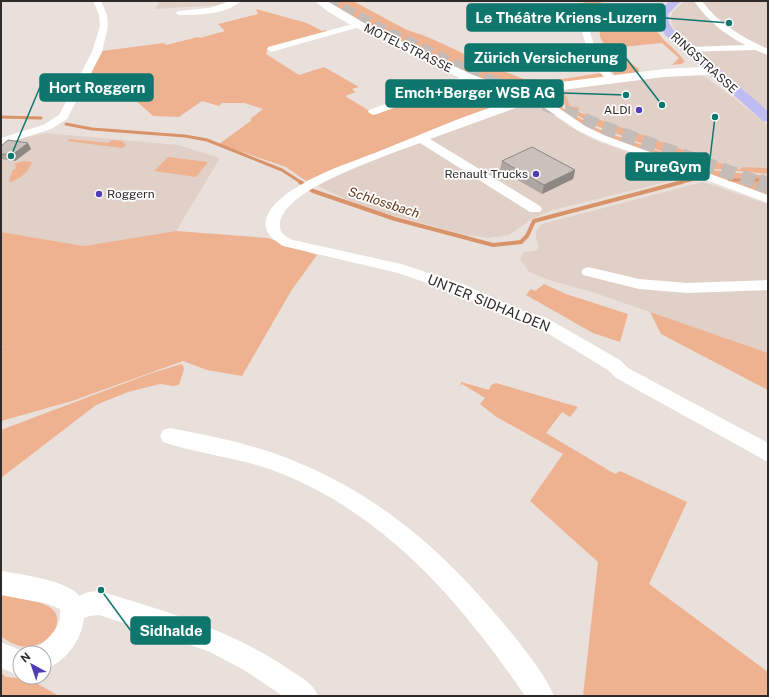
<svg xmlns="http://www.w3.org/2000/svg" width="769" height="697" font-family="'Public Sans',sans-serif">
<rect width="100%" height="100%" fill="#eae0db"/>
<g fill="#e1d0c7">
<path d="M160,1h64l-1,4 -68,4z"/>
<path d="M684,1h84v112l-14,-11 -8,-10 -71,-62 -4,-10 1,-7z"/>
<path d="M702,75l32,23 34,27v43l-25,-1 -4,3 -105,-37 -58,-23 -6,-3 -7,-15v-2l96,-14z"/>
<path d="M532,104l9,3 30,20 21,12 98,37 -137,34 -21,9 -23,16 -20,3 -24,-3 -88,-24 -17,-5 -44,-21 81,-34 119,-45 2,1z"/>
<path d="M46,133l132,12 42,13 -44,73 -92,15 -83,-14v-89z"/>
<path d="M703,182l65,22v149l-173,-60 -46,-13 -20,-8 -9,-13 4,-7 10,-1 5,-3 -3,-11v-6l6,-7z"/>
</g>
<g fill="#eeb290">
<path d="M325,1h28l52,28 25,9 65,30 29,11 25,2 52,-8 3,3v2l-92,12 -39,-15 -99,-46z"/>
<path d="M589,1h14l-13,10 -39,-3 11,-4 11,2z"/>
<path d="M256,9l51,14 15,8 4,-1v2l-58,16 -2,6 33,21 25,-8 35,20 -7,2 4,3 -11,4 28,17 94,-33 45,15 2,4 -53,19 -155,63 -20,-14 -67,-23 33,-24 -2,-1 13,-10 -18,-6h-23l-3,3 -17,-5 -23,16 -26,-1 -31,-28h-19l-22,5 21,-42 62,-8 2,2 32,-8 2,1 25,-7 -7,-7 40,-10z"/>
<path d="M557,11l25,1 6,2 -4,10h-3v4l3,1c-14,6 -18,-1 -29,-3 -8,-1 -17,2 -25,-1l3,-6 7,-2 26,9 12,-5z"/>
<path d="M623,21h15l2,7h13l-12,-7 9,2 14,17 15,14 6,8 -4,2 -9,1 7,-7 -17,-15 -50,5 2,3 -7,-1 -7,-13 -1,-15z"/>
<path d="M616,52l23,17v3l-24,3 -10,-11 -5,-10 3,-1 12,8 1,-1 -11,-7z"/>
<path d="M563,89l7,17 10,2 -4,3 163,59 4,-3 25,1v6l-53,-5 -18,-4 -103,-40 -28,-16 -4,-14 -6,-4z"/>
<path d="M554,92l5,3 1,9 4,5 32,19 24,9 91,33 57,6v21l-172,-64 -43,-28 -2,-4z"/>
<path d="M70,139l38,4 4,-3 10,1 4,4 -4,3 -55,-7z"/>
<path d="M168,157l40,5 -12,15 -42,-6z"/>
<path d="M23,161l9,1c-2,8 -13,19 -23,20l3,-11 4,-3 -1,-4z"/>
<path d="M176,231l92,7 49,17 -26,36 -49,85 -35,-6 -24,-9 -111,40 -71,20v-70l2,-5h-2v-114l83,14z"/>
<path d="M544,284l22,10 62,20 -8,28 -27,-9 -67,-38 5,-6 4,2z"/>
<path d="M650,312l118,41v37l-107,-56z"/>
<path d="M181,364l2,1 1,4 -5,16 -6,1 -13,-2 -32,8 -32,13 -95,73v-48l148,-56z"/>
<path d="M461,382l28,8 2,-5 5,-2 82,24 -8,10 -8,-5 -16,21 69,41 5,-3 67,31 -38,82 119,88v24h-185l15,-134 -68,-61 33,-47 -68,-38 -15,-12 5,-6 -23,-14 -2,3z"/>
<path d="M1,592c14,4 39,8 50,16 21,16 -15,58 -50,28z"/>
<path d="M1,673l5,4 23,2 30,17h-58z"/>
</g>
<g fill="none" stroke-linecap="round" stroke-linejoin="round">
<g stroke="#d9936a" stroke-width="3">
<path d="M1,117l40,1"/>
<path d="M66,124l26,5 93,7 22,4 75,30 20,13"/>
<path d="M729,180h39"/>
<path d="M678,183l13,-3"/>
</g>
<path stroke="#d9936a" stroke-width="4" d="M300,182l13,9 82,28 98,26 28,-3 6,-6 7,-15 148,-39"/>
<path stroke="#c5bcb8" stroke-width="12" stroke-dasharray="12 5.5" stroke-linecap="butt" d="M327,1l53,28 108,52"/>
<path stroke="#c5bcb8" stroke-width="14" stroke-dasharray="14 7" stroke-linecap="butt" d="M486,80l113,46 161,57"/>
<path stroke="#c5bcb8" stroke-width="18" stroke-dasharray="18 9" stroke-linecap="butt" d="M758,182l10,4"/>
<g fill="#fff" fill-rule="evenodd">
<path d="M93,1h8l6,14 1,11 -6,26 -35,67 -16,10 -50,16v-7l42,-13 16,-10 33,-63 8,-26 -1,-11z"/>
<path d="M231,1h10c-15,14 -43,14 -62,14l-4,-2 4,-2 30,-3z"/>
<path d="M694,1h8c17,23 40,36 66,48v6l-13,-5 -70,2 -2,-2 5,-3 57,-2c-21,-11 -37,-24 -51,-44z"/>
<path d="M590,10l73,8 4,2 -4,2 -67,-7 -7,14 5,16 6,7 -1,8 18,20 -5,3 -3,-1 -20,-21 1,-9 -4,-7 -5,-16z"/>
<path d="M360,22l4,2 -1,2 -92,26 -4,-3 1,-2z"/>
<path d="M470,74l3,1 2,2 -2,2 -96,35 -4,1 -5,-3 1,-2z"/>
<path d="M528,97l4,1 1,2 -1,2 -102,37 110,67 2,3 -2,3h-10l-110,-69c-29,11 -140,46 -140,82 0,3 0,5 2,8 3,3 7,5 11,7l108,24 62,20 60,27 22,6 75,43 8,8 140,75v19l-152,-84 -8,-8 -74,-45 -21,-5 -60,-28 -55,-19 -115,-27c-9,-6 -20,-13 -17,-26 4,-17 24,-29 38,-37 26,-15 54,-23 81,-34 45,-18 96,-41 143,-52z"/>
<path d="M543,99l4,1 38,26 21,10 162,59v8l-170,-63 -21,-10 -38,-26 -1,-2z"/>
<path d="M588,267l51,12 48,4 81,-3v10l-81,3 -48,-4 -56,-14 -2,-3 2,-3z"/>
<path d="M170,428c36,7 72,14 106,26 88,31 156,86 216,156 19,22 51,60 62,86h-29c-64,-94 -143,-186 -253,-226 -36,-13 -74,-16 -109,-28l-3,-6 3,-6z"/>
<path d="M1,571c17,3 70,10 78,25l9,-4 11,-1c66,20 133,39 191,79 12,8 23,13 28,26h-35l-39,-26 -34,-18 -42,-15 -69,-22 -10,1 -5,2c-3,24 -18,43 -40,52v-17h-11c2,-6 6,-7 11,-11 10,-9 18,-19 16,-33l-12,-5 -47,-9z"/>
<path d="M1,642l26,11h-7v23l-19,-8z"/>
</g>
<g fill="#fff" fill-rule="evenodd">
<path d="M315,1h12l44,26 102,48 27,10 27,7 2,3 -2,3 -5,1 -18,-4 -40,-15 -113,-55 -24,-14z"/>
<path d="M708,64l4,1 2,3 -5,6 -4,1 -41,2 -111,14 -17,4 -5,-1 -2,-3 2,-3 22,-5 111,-14 38,-2z"/>
</g>
<path fill="#bebcf2" fill-rule="evenodd" d="M670,1h11l-13,13 1,9 6,9 93,79v11l-5,-1 -97,-85c-10,-15 -12,-23 4,-35z"/>
</g>
<g fill="#aea6a2">
<path d="M1,146l30,3 -16,12 -14,-2z"/>
<path d="M502,161l73,9 -2,9 -31,15 -42,-24z"/>
</g>
<g fill="#8d8784">
<path d="M28,143l3,6 -16,12 -3,-6z"/>
<path d="M575,170l-2,9 -31,15 2,-9z"/>
</g>
<g fill="#cac1bc" stroke="#8d8784">
<path d="M8,140l20,3 -16,12 -11,-1v-8z"/>
<path d="M532,147l43,23 -31,15 -42,-24z"/>
</g>
<g fill="#513db4" stroke="#fff" stroke-width="1.5">
<circle cx="639" cy="110" r="4"/>
<circle cx="536" cy="174" r="4"/>
<circle cx="99" cy="194" r="4"/>
</g>
<g text-anchor="middle" stroke-width="3.5" stroke-linejoin="round" paint-order="stroke">
<g font-size="12" fill="#2f2b2a" stroke="#fff">
<text transform="translate(408 48) rotate(26)" y="4">MOTELSTRASSE</text>
<text transform="translate(704 63) rotate(42)" y="4">RINGSTRASSE</text>
</g>
<g font-size="12" fill="#2f2b2a" stroke="#fff" text-anchor="end">
<text x="631" y="114">ALDI</text>
<text x="528" y="178">Renault Trucks</text>
<text x="107" y="198" text-anchor="start">Roggern</text>
</g>
<g font-size="13" font-style="italic" fill="#623416" stroke="#fff">
<text transform="translate(384 202) rotate(18)" y="5">Schlossbach</text>
</g>
<g font-size="14" fill="#2f2b2a" stroke="#fff">
<text transform="translate(489 303) rotate(22)" y="5">UNTER SIDHALDEN</text>
</g>
</g>
<path fill="none" stroke="#0f766e" stroke-width="1.5" d="M729 23L665 18M662 105L626 58M11 156L40 87M626 95L563 93M715 117L709 167M101 590L131 631"/>
<g fill="#0f766e" stroke="#fff" stroke-width="1.5">
<circle cx="729" cy="23" r="4"/>
<circle cx="662" cy="105" r="4"/>
<circle cx="11" cy="156" r="4"/>
<circle cx="626" cy="95" r="4"/>
<circle cx="715" cy="117" r="4"/>
<circle cx="101" cy="590" r="4"/>
</g>
<g fill="#0f766e" stroke="#0f766e" stroke-width="1.5">
<rect x="467" y="4" width="198" height="27" rx="4"/>
<rect x="465" y="44" width="161" height="27" rx="4"/>
<rect x="40" y="74" width="113" height="27" rx="4"/>
<rect x="386" y="80" width="177" height="27" rx="4"/>
<rect x="626" y="153" width="83" height="27" rx="4"/>
<rect x="131" y="617" width="79" height="27" rx="4"/>
</g>
<g font-size="15" text-anchor="middle" font-weight="bold" fill="#fff">
<text x="566" y="23">Le Théâtre Kriens-Luzern</text>
<text x="546" y="63">Zürich Versicherung</text>
<text x="97" y="93">Hort Roggern</text>
<text x="475" y="98">Emch+Berger WSB AG</text>
<text x="668" y="172">PureGym</text>
<text x="171" y="636">Sidhalde</text>
</g>
<rect width="769" height="697" fill="none" stroke="#2f2b2a" stroke-width="4"/>
<g transform="translate(32 665) rotate(320)"><circle r="19" fill="#ffffff" stroke="#acaaaa"/>
<path d="M0-3L7 15L0 10L-7 15Z" fill="#513db4"/>
<text y="-6" font-size="11" font-weight="bold" text-anchor="middle" fill="#2f2b2a">N</text>
</g>
</svg>
